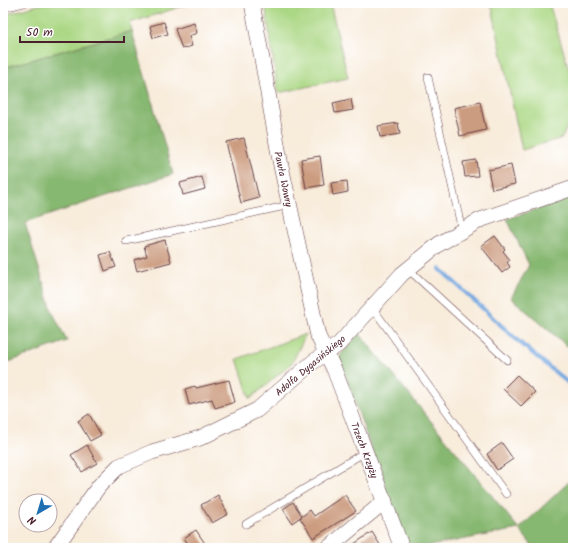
<svg xmlns="http://www.w3.org/2000/svg" width="576" height="551" font-family="Kalam,sans-serif">
<rect width="100%" height="100%" fill="#fff"/>
<filter id="ink" filterUnits="userSpaceOnUse"><feTurbulence type="fractalNoise" baseFrequency=".025" numOctaves="2"/><feDisplacementMap in="SourceGraphic" scale="8" xChannelSelector="R" yChannelSelector="G"/><feConvolveMatrix kernelMatrix="1 2 1 2 8 2 1 2 1" color-interpolation-filters="sRGB"/></filter>
<filter id="wash" filterUnits="userSpaceOnUse"><feTurbulence type="fractalNoise" baseFrequency=".012" numOctaves="4" result="noise"/><feDisplacementMap in="SourceGraphic" scale="16" xChannelSelector="R" yChannelSelector="G"/><feGaussianBlur stdDeviation="0.9" result="paint"/><feColorMatrix in="noise" values="0 0 0 0 0 0 0 0 0 0 0 0 0 0 0 0 0 1.4 0 .05"/><feComposite in="paint" operator="in"/></filter>
<g filter="url(#wash)">
<rect width="100%" height="100%" fill="#f8ecdb"/>
<g fill="#aad783" stroke="#7a7b57">
<path d="M45,3h147l-62,20 2,8 -129,37v-53z"/>
<path d="M265,3h65l18,75 -70,15z"/>
<path d="M491,3h58l24,80v31l-11,24 -40,12z"/>
<path d="M306,334l-14,29 -42,36 -13,-40z"/>
</g>
<g fill="#87b871" stroke="#686c4e">
<path d="M132,31l41,143 -148,49 27,88 15,30 -64,23v-296z"/>
<path d="M573,197v154l-62,-53 18,-33 -22,-46z"/>
<path d="M359,333l160,196 54,-51v70h-39l-15,-19 -101,19h-11l-11,-28 -57,-163z"/>
</g>
<g fill="none" stroke-linecap="round" stroke-linejoin="round">
<path stroke="#73a7e0" stroke-width="4" d="M440,269l78,72 55,46"/>
</g>
<g id="blocks">
<g fill="#cc9c80">
<path d="M164,22l4,12 -15,4 -3,-12z"/>
<path d="M194,23l3,10 -8,3 3,10 -10,3 -7,-20z"/>
<path d="M351,99l2,11 -18,3 -2,-10z"/>
<path d="M480,102l6,28 -26,6 -6,-28z"/>
<path d="M398,123l2,11 -20,3 -2,-11z"/>
<path d="M244,138l15,60 -18,5 -15,-61z"/>
<path d="M320,156l4,29 -18,3 -5,-29z"/>
<path d="M476,160l2,16 -13,1 -2,-15z"/>
<path d="M511,165l4,19 -23,5 -4,-19z"/>
<path d="M202,177l3,12 -22,6 -3,-12z"/>
<path d="M347,181l1,11 -15,3 -2,-12z"/>
<path d="M495,236l10,13 -2,2 7,9 -3,2 3,5 -8,6 -21,-27z"/>
<path d="M165,240l6,22 -34,9 -3,-11 13,-4 -3,-10z"/>
<path d="M110,252l6,15 -11,4 -5,-16z"/>
<path d="M517,375l18,17 -14,14 -18,-17z"/>
<path d="M229,380l6,22 -20,6 -3,-9 -23,6 -4,-16 10,-3 1,2z"/>
<path d="M89,414l12,21 -11,6 -12,-20z"/>
<path d="M502,443l11,16 -16,11 -10,-16z"/>
<path d="M87,445l10,18 -15,9 -11,-17z"/>
<path d="M218,495l10,19 -16,9 -11,-18z"/>
<path d="M345,495l11,16 -43,27 -13,-20 10,-8 4,6z"/>
<path d="M293,502l9,14 -10,7 -9,-14z"/>
<path d="M196,530l12,18h-17l-7,-10z"/>
<path d="M372,532l10,16h-34z"/>
</g>
</g>
</g>
<g filter="url(#ink)">
<use href="#blocks" fill-opacity="0" stroke="#643e45" stroke-width="1"/>
<g fill="none" stroke-linecap="round" stroke-linejoin="round">
<defs>
<g id="lane">
<path d="M3,8l21,-5"/>
<path d="M428,77l34,154"/>
<path d="M126,241l164,-36"/>
<path d="M408,269l99,91"/>
<path d="M372,307l134,187"/>
<path d="M246,524l119,-72"/>
</g>
<g id="street">
<path d="M252,3l29,163 37,170 16,33 68,179"/>
<path d="M55,548l44,-62 20,-20 33,-14 48,-14 57,-28 56,-48 26,-18 63,-70 37,-30 41,-24 93,-32"/>
<path d="M328,548l57,-47"/>
</g>
</defs>
<use href="#lane" stroke="#643e45" stroke-width="8"/>
<use href="#street" stroke="#643e45" stroke-width="16"/>
<use href="#lane" stroke="#fff" stroke-width="7"/>
<use href="#street" stroke="#fff" stroke-width="15"/>
</g>
</g>
<g text-anchor="middle" stroke-width="3" stroke-linejoin="round" paint-order="stroke">
<g font-size="10" fill="#4a1f2b" stroke="#fff">
<text transform="translate(284 179) rotate(78)" y="4">Pawła Wowry</text>
<text transform="translate(310 365) rotate(-40)" y="4">Adolfa Dygasińskiego</text>
<text transform="translate(365 450) rotate(69)" y="4">Trzech Krzyży</text>
</g>
</g>
<rect width="576" height="551" fill="none" stroke="#fff" stroke-width="16"/>
<g transform="translate(38 513) rotate(218)"><circle r="19" fill="#ffffff" stroke="#b7a5aa"/>
<path d="M0-3L7 15L0 10L-7 15Z" fill="#1f6fb2"/>
<text y="-6" font-size="11" font-weight="bold" text-anchor="middle" fill="#4a1f2b">N</text>
</g>
<path d="M20 36v6h104v-6" fill="none" stroke="#4a1f2b" stroke-width="2"/>
<text x="26" y="36" font-size="12" fill="#4a1f2b" stroke="#ffffff" stroke-width="3" paint-order="stroke">50 m</text>
</svg>
